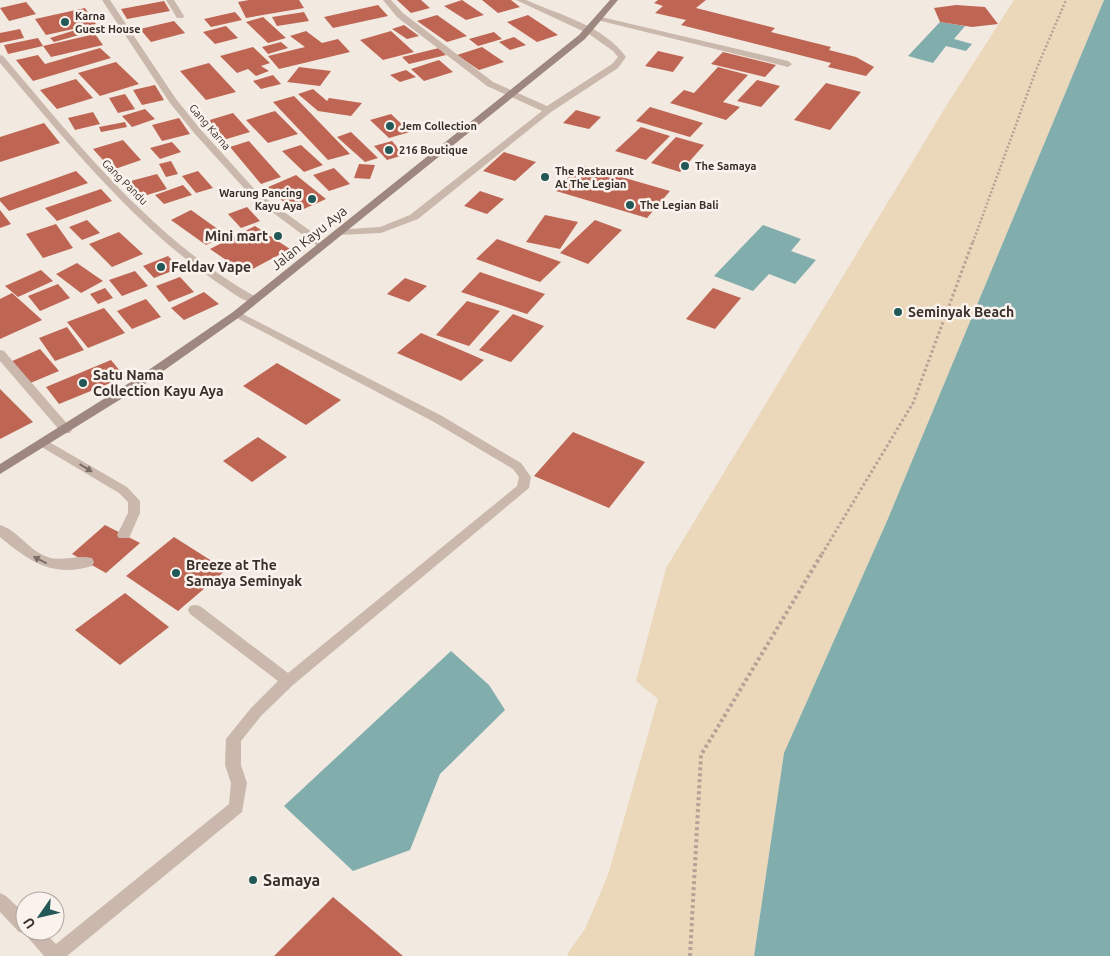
<svg xmlns="http://www.w3.org/2000/svg" width="1110" height="956" font-family="Ubuntu,sans-serif">
<rect width="100%" height="100%" fill="#f2e9e1"/>
<path fill="#ebd7ba" d="M1014,0h90l-217,521 -103,232 -30,203h-185l-2,-2 18,-25 23,-54 50,-176 -22,-18 30,-113 282,-465z"/>
<g fill="#81adac">
<path d="M1104,0h6v956h-356l30,-203 103,-232z"/>
<path d="M940,22l25,4 -11,13 18,5 -6,7 -20,-5 -13,17 -25,-7z"/>
<path d="M763,225l38,14 -10,12 25,9 -21,24 -26,-10 -16,17 -39,-15z"/>
<path d="M451,651l38,34 16,25 -65,64 -30,76 -57,21 -69,-65z"/>
</g>
<g fill="#be6553">
<path d="M249,0h50l5,8 -58,10 -8,-16z"/>
<path d="M397,0h24l9,8 -19,5z"/>
<path d="M462,0l22,15 -18,5 -22,-14z"/>
<path d="M482,0h29l9,7 -22,6z"/>
<path d="M658,0h48l-10,8 79,20 -4,4 60,15 -2,3 27,7 18,10 -8,9 -38,-9 3,-4 -150,-38 5,-5 -31,-7 8,-7 -9,-3z"/>
<path d="M164,1l6,10 -43,8 -6,-10z"/>
<path d="M26,2l10,12 -27,7 -9,-13z"/>
<path d="M378,5l10,11 -55,12 -9,-11z"/>
<path d="M956,5l29,2 13,17 -26,3 -32,-5 -6,-14z"/>
<path d="M85,8l11,16 -50,11 -11,-16z"/>
<path d="M235,12l7,8 -31,7 -7,-8z"/>
<path d="M304,12l5,9 -32,5 -5,-9z"/>
<path d="M437,15l30,21 -20,6 -30,-21z"/>
<path d="M528,15l30,20 -21,7 -30,-20z"/>
<path d="M263,17l23,21 -18,5 -22,-21z"/>
<path d="M174,21l11,12 -34,9 -11,-13z"/>
<path d="M404,25l15,11 -12,3 -15,-10z"/>
<path d="M226,26l12,12 -23,6 -12,-12z"/>
<path d="M85,27l5,5 -36,10 -4,-4z"/>
<path d="M20,29l4,9 -24,5v-10z"/>
<path d="M306,31l16,12 16,-4 12,13 -71,17 -11,-13 37,-9 -15,-11z"/>
<path d="M391,31l23,21 -31,8 -23,-20z"/>
<path d="M494,32l8,7 -24,7 -9,-7z"/>
<path d="M95,34l8,11 -52,12 -8,-11z"/>
<path d="M514,37l12,8 -16,5 -11,-8z"/>
<path d="M38,38l5,8 -35,8 -4,-9z"/>
<path d="M281,42l7,6 -20,6 -6,-7z"/>
<path d="M253,47l17,16 -9,3 8,5 -13,5 -8,-7 -11,4 -17,-17z"/>
<path d="M482,47l22,15 -25,8 -22,-15z"/>
<path d="M100,48l11,10 -78,23 -17,-21 22,-5 7,9z"/>
<path d="M439,48l7,7 -37,9 -7,-7z"/>
<path d="M658,51l26,6 -11,15 -28,-6z"/>
<path d="M723,52l53,13 -11,12 -54,-13z"/>
<path d="M439,60l14,12 -29,9 -13,-12z"/>
<path d="M116,62l23,22 -39,12 -22,-23z"/>
<path d="M209,63l27,29 -30,8 -26,-29z"/>
<path d="M299,67l32,4 -11,15 -33,-4z"/>
<path d="M718,67l30,8 -25,27 17,5 -14,13 -56,-17 14,-13 10,3z"/>
<path d="M406,70l10,7 -16,5 -10,-7z"/>
<path d="M273,75l8,9 -20,5 -8,-8z"/>
<path d="M76,79l17,19 -36,11 -17,-19z"/>
<path d="M757,80l23,6 -19,21 -24,-6z"/>
<path d="M826,83l35,9 -31,38 -36,-10z"/>
<path d="M155,85l9,15 -22,5 -9,-15z"/>
<path d="M313,89l14,12 2,-3 33,5 -11,13 -33,-5 -20,-17z"/>
<path d="M125,94l10,15 -17,4 -9,-15z"/>
<path d="M294,96l56,58 -22,6 -55,-58z"/>
<path d="M650,107l53,16 -13,14 -54,-16z"/>
<path d="M145,109l10,10 -23,8 -10,-11z"/>
<path d="M576,110l25,7 -12,12 -26,-6z"/>
<path d="M275,111l23,23 -30,9 -22,-23z"/>
<path d="M93,112l7,12 -25,6 -7,-12z"/>
<path d="M233,113l17,19 -30,9 -17,-19z"/>
<path d="M391,114l19,18 -21,6 -19,-18z"/>
<path d="M179,118l11,16 -28,7 -10,-16z"/>
<path d="M125,122l2,5 -26,5 -2,-5z"/>
<path d="M44,123l16,20 -60,19v-25z"/>
<path d="M641,127l29,9 -24,24 -31,-9z"/>
<path d="M351,132l27,26 -13,4 -28,-25z"/>
<path d="M676,137l28,8 -24,27 -29,-9z"/>
<path d="M123,140l18,20 -29,10 -19,-21z"/>
<path d="M249,141l32,36 -20,7 -31,-37z"/>
<path d="M392,141l12,14 -17,5 -13,-14z"/>
<path d="M172,142l9,10 -21,7 -10,-11z"/>
<path d="M301,145l22,20 -19,7 -22,-21z"/>
<path d="M504,152l32,10 -21,19 -32,-10z"/>
<path d="M171,161l7,13 -12,3 -7,-13z"/>
<path d="M359,164l16,1 -5,14 -16,-1z"/>
<path d="M580,165l90,26 -23,27 -91,-27z"/>
<path d="M334,168l16,16 -21,7 -16,-16z"/>
<path d="M76,171l12,12 -79,28 -9,-10v-3z"/>
<path d="M198,171l15,17 -17,5 -14,-17z"/>
<path d="M157,174l10,15 -30,9 -10,-16z"/>
<path d="M296,175l30,24 -29,13 -31,-24z"/>
<path d="M183,185l9,10 -28,9 -9,-9z"/>
<path d="M101,189l11,12 -55,20 -12,-13z"/>
<path d="M480,191l24,8 -17,15 -23,-8z"/>
<path d="M247,207l13,14 -19,7 -13,-14z"/>
<path d="M0,210l11,14 -11,4z"/>
<path d="M191,210l35,25 -20,10 -35,-25z"/>
<path d="M545,215l33,7 -18,27 -34,-7z"/>
<path d="M87,220l13,13 -18,7 -13,-13z"/>
<path d="M595,220l27,10 -34,34 -28,-11z"/>
<path d="M56,224l17,24 -30,10 -17,-24z"/>
<path d="M255,226l35,23 -45,24 -35,-24z"/>
<path d="M119,232l24,22 -31,13 -23,-23z"/>
<path d="M497,239l64,23 -21,20 -64,-23z"/>
<path d="M168,256l12,12 -26,10 -11,-12z"/>
<path d="M77,263l26,18 -22,12 -25,-19z"/>
<path d="M41,270l12,11 -35,16 -13,-11z"/>
<path d="M135,271l13,15 -26,10 -13,-16z"/>
<path d="M480,272l65,22 -18,20 -66,-22z"/>
<path d="M180,277l14,15 -25,10 -13,-16z"/>
<path d="M405,278l22,8 -18,16 -22,-8z"/>
<path d="M58,284l12,14 -30,13 -12,-15z"/>
<path d="M105,288l8,10 -15,6 -8,-10z"/>
<path d="M713,288l28,10 -26,31 -29,-10z"/>
<path d="M204,292l15,12 -35,16 -13,-12z"/>
<path d="M12,293l30,27 -42,19v-40z"/>
<path d="M146,299l15,18 -29,12 -15,-18z"/>
<path d="M467,301l33,10 -31,35 -33,-11z"/>
<path d="M104,308l21,25 -37,15 -21,-26z"/>
<path d="M513,314l31,12 -33,36 -32,-12z"/>
<path d="M67,327l17,23 -29,11 -16,-23z"/>
<path d="M421,333l63,27 -23,21 -64,-28z"/>
<path d="M40,349l19,22 -31,13 -18,-22z"/>
<path d="M111,360l14,17 -66,27 -13,-17z"/>
<path d="M277,363l64,37 -35,25 -63,-39z"/>
<path d="M0,389l33,33 -33,17z"/>
<path d="M573,432l72,30 -36,46 -75,-32z"/>
<path d="M258,437l29,20 -35,25 -29,-21z"/>
<path d="M105,525l35,18 -34,30 -34,-19z"/>
<path d="M174,537l52,33 -48,41 -52,-35z"/>
<path d="M125,593l44,34 -49,38 -45,-35z"/>
<path d="M333,897l70,59h-129z"/>
</g>
<g fill="none" stroke-linecap="round" stroke-linejoin="round">
<path stroke="#b6a297" stroke-width="2.5" stroke-dasharray="2 2" stroke-linecap="butt" d="M973,242l63,-172 30,-70"/>
<path stroke="#b6a297" stroke-width="3" stroke-dasharray="2.5 2.5" stroke-linecap="butt" d="M822,554l91,-151 60,-162"/>
<path stroke="#b6a297" stroke-width="4" stroke-dasharray="3 3" stroke-linecap="butt" d="M690,956l11,-201 122,-203"/>
<g fill="#cab8ad" fill-rule="evenodd">
<path d="M383,0h8l12,13 90,69 54,24 65,-42 6,-7 -5,-6 -24,-17 -73,-34h10c34,15 78,26 100,57l-8,11 -67,44 -133,107 -37,14 -42,2 -5,-3 1,-2 45,-3 30,-12 132,-104 -55,-25 -90,-69z"/>
<path d="M597,16l191,45 4,3 -4,3 -191,-47z"/>
<path d="M237,311l205,105 79,47 10,14 -2,11 -236,197 -32,31 -20,25v24l6,18 -5,29 -175,144h-23l-20,-23 -5,-1 -19,-20v-19l6,3 19,18v17h18l13,13 173,-140 2,-21 -6,-18 1,-26 25,-31 27,-27 -88,-67 -2,-4 2,-4 5,-1 5,1 88,67 229,-187 2,-9 -6,-8 -79,-47 -201,-106 -1,-2 1,-2z"/>
<path d="M44,439l83,48 13,14v12l-11,25h-10l-2,-3 11,-22v-11l-9,-9 -79,-47 -2,-3z"/>
<path d="M0,525c17,5 28,24 45,31 15,7 32,-2 47,2l2,4 -2,4c-40,12 -63,-5 -92,-29z"/>
</g>
<g fill="#cab8ad" fill-rule="evenodd">
<path d="M102,0h8l66,99 25,31 57,63 69,50v4h-8l-67,-50 -57,-63 -25,-31z"/>
<path d="M166,0h8l10,16 -1,2h-6z"/>
<path d="M0,55l3,1c74,87 153,187 255,242l1,2 -1,2c-11,3 -25,-9 -34,-15 -88,-59 -156,-144 -224,-224z"/>
<path d="M0,350l4,1 66,76 2,3 -2,3h-8l-62,-72z"/>
</g>
<path fill="#9d877e" fill-rule="evenodd" d="M610,0h8l-33,39 -344,277 -99,70 -142,88v-10l134,-84 99,-68 346,-277z"/>
</g>
<defs><path id="oneway-solid" d="M-6-.8H1V-3.2L6.5 0L1 3.2V.8H-6Z" transform="scale(1.25)"/></defs>
<g fill="#7a6d66">
<use href="#oneway-solid" transform="translate(86 468) rotate(31)"/>
<use href="#oneway-solid" transform="translate(40 560) rotate(-153)"/>
</g>
<g fill="#235858" stroke="#faf3ed" stroke-width="2">
<circle cx="65" cy="22" r="5"/>
<circle cx="390" cy="126" r="5"/>
<circle cx="389" cy="150" r="5"/>
<circle cx="685" cy="166" r="5"/>
<circle cx="545" cy="177" r="5"/>
<circle cx="312" cy="199" r="5"/>
<circle cx="630" cy="205" r="5"/>
<circle cx="278" cy="236" r="5"/>
<circle cx="161" cy="267" r="5"/>
<circle cx="898" cy="312" r="5"/>
<circle cx="83" cy="383" r="5"/>
<circle cx="176" cy="573" r="5"/>
<circle cx="253" cy="880" r="5"/>
</g>
<g text-anchor="middle" stroke-width="5" stroke-linejoin="round" paint-order="stroke">
<g font-size="11" font-weight="bold" fill="#392f2b" stroke="#faf3ed" text-anchor="start">
<text x="75" y="20">Karna<tspan x="75" dy="13">Guest House</tspan></text>
<text x="400" y="130">Jem Collection</text>
<text x="399" y="154">216 Boutique</text>
<text x="695" y="170">The Samaya</text>
<text x="555" y="175">The Restaurant<tspan x="555" dy="13">At The Legian</tspan></text>
<text x="302" y="197" text-anchor="end">Warung Pancing<tspan x="302" dy="13">Kayu Aya</tspan></text>
<text x="640" y="209">The Legian Bali</text>
</g>
<g font-size="11" fill="#392f2b" stroke="#faf3ed">
<text transform="translate(210 127) rotate(49)" y="4">Gang Karna</text>
<text transform="translate(125 182) rotate(45)" y="4">Gang Pandu</text>
</g>
<g font-size="14" font-weight="bold" fill="#392f2b" stroke="#faf3ed" text-anchor="start">
<text x="268" y="241" text-anchor="end">Mini mart</text>
<text x="171" y="272">Feldav Vape</text>
<text x="908" y="317">Seminyak Beach</text>
<text x="93" y="380">Satu Nama<tspan x="93" dy="16">Collection Kayu Aya</tspan></text>
<text x="186" y="570">Breeze at The<tspan x="186" dy="16">Samaya Seminyak</tspan></text>
</g>
<g font-size="14" fill="#392f2b" stroke="#faf3ed">
<text transform="translate(309 238) rotate(-39)" y="5">Jalan Kayu Aya</text>
</g>
<g font-size="16" font-weight="bold" fill="#392f2b" stroke="#faf3ed" text-anchor="start">
<text x="263" y="886">Samaya</text>
</g>
</g>
<g transform="translate(40 916) rotate(236)"><circle r="24" fill="#faf3ed" stroke="#ada59f"/>
<path d="M0-4L9 19L0 12L-9 19Z" fill="#235858"/>
<text y="-8" font-size="14" font-weight="bold" text-anchor="middle" fill="#392f2b">U</text>
</g>
</svg>
